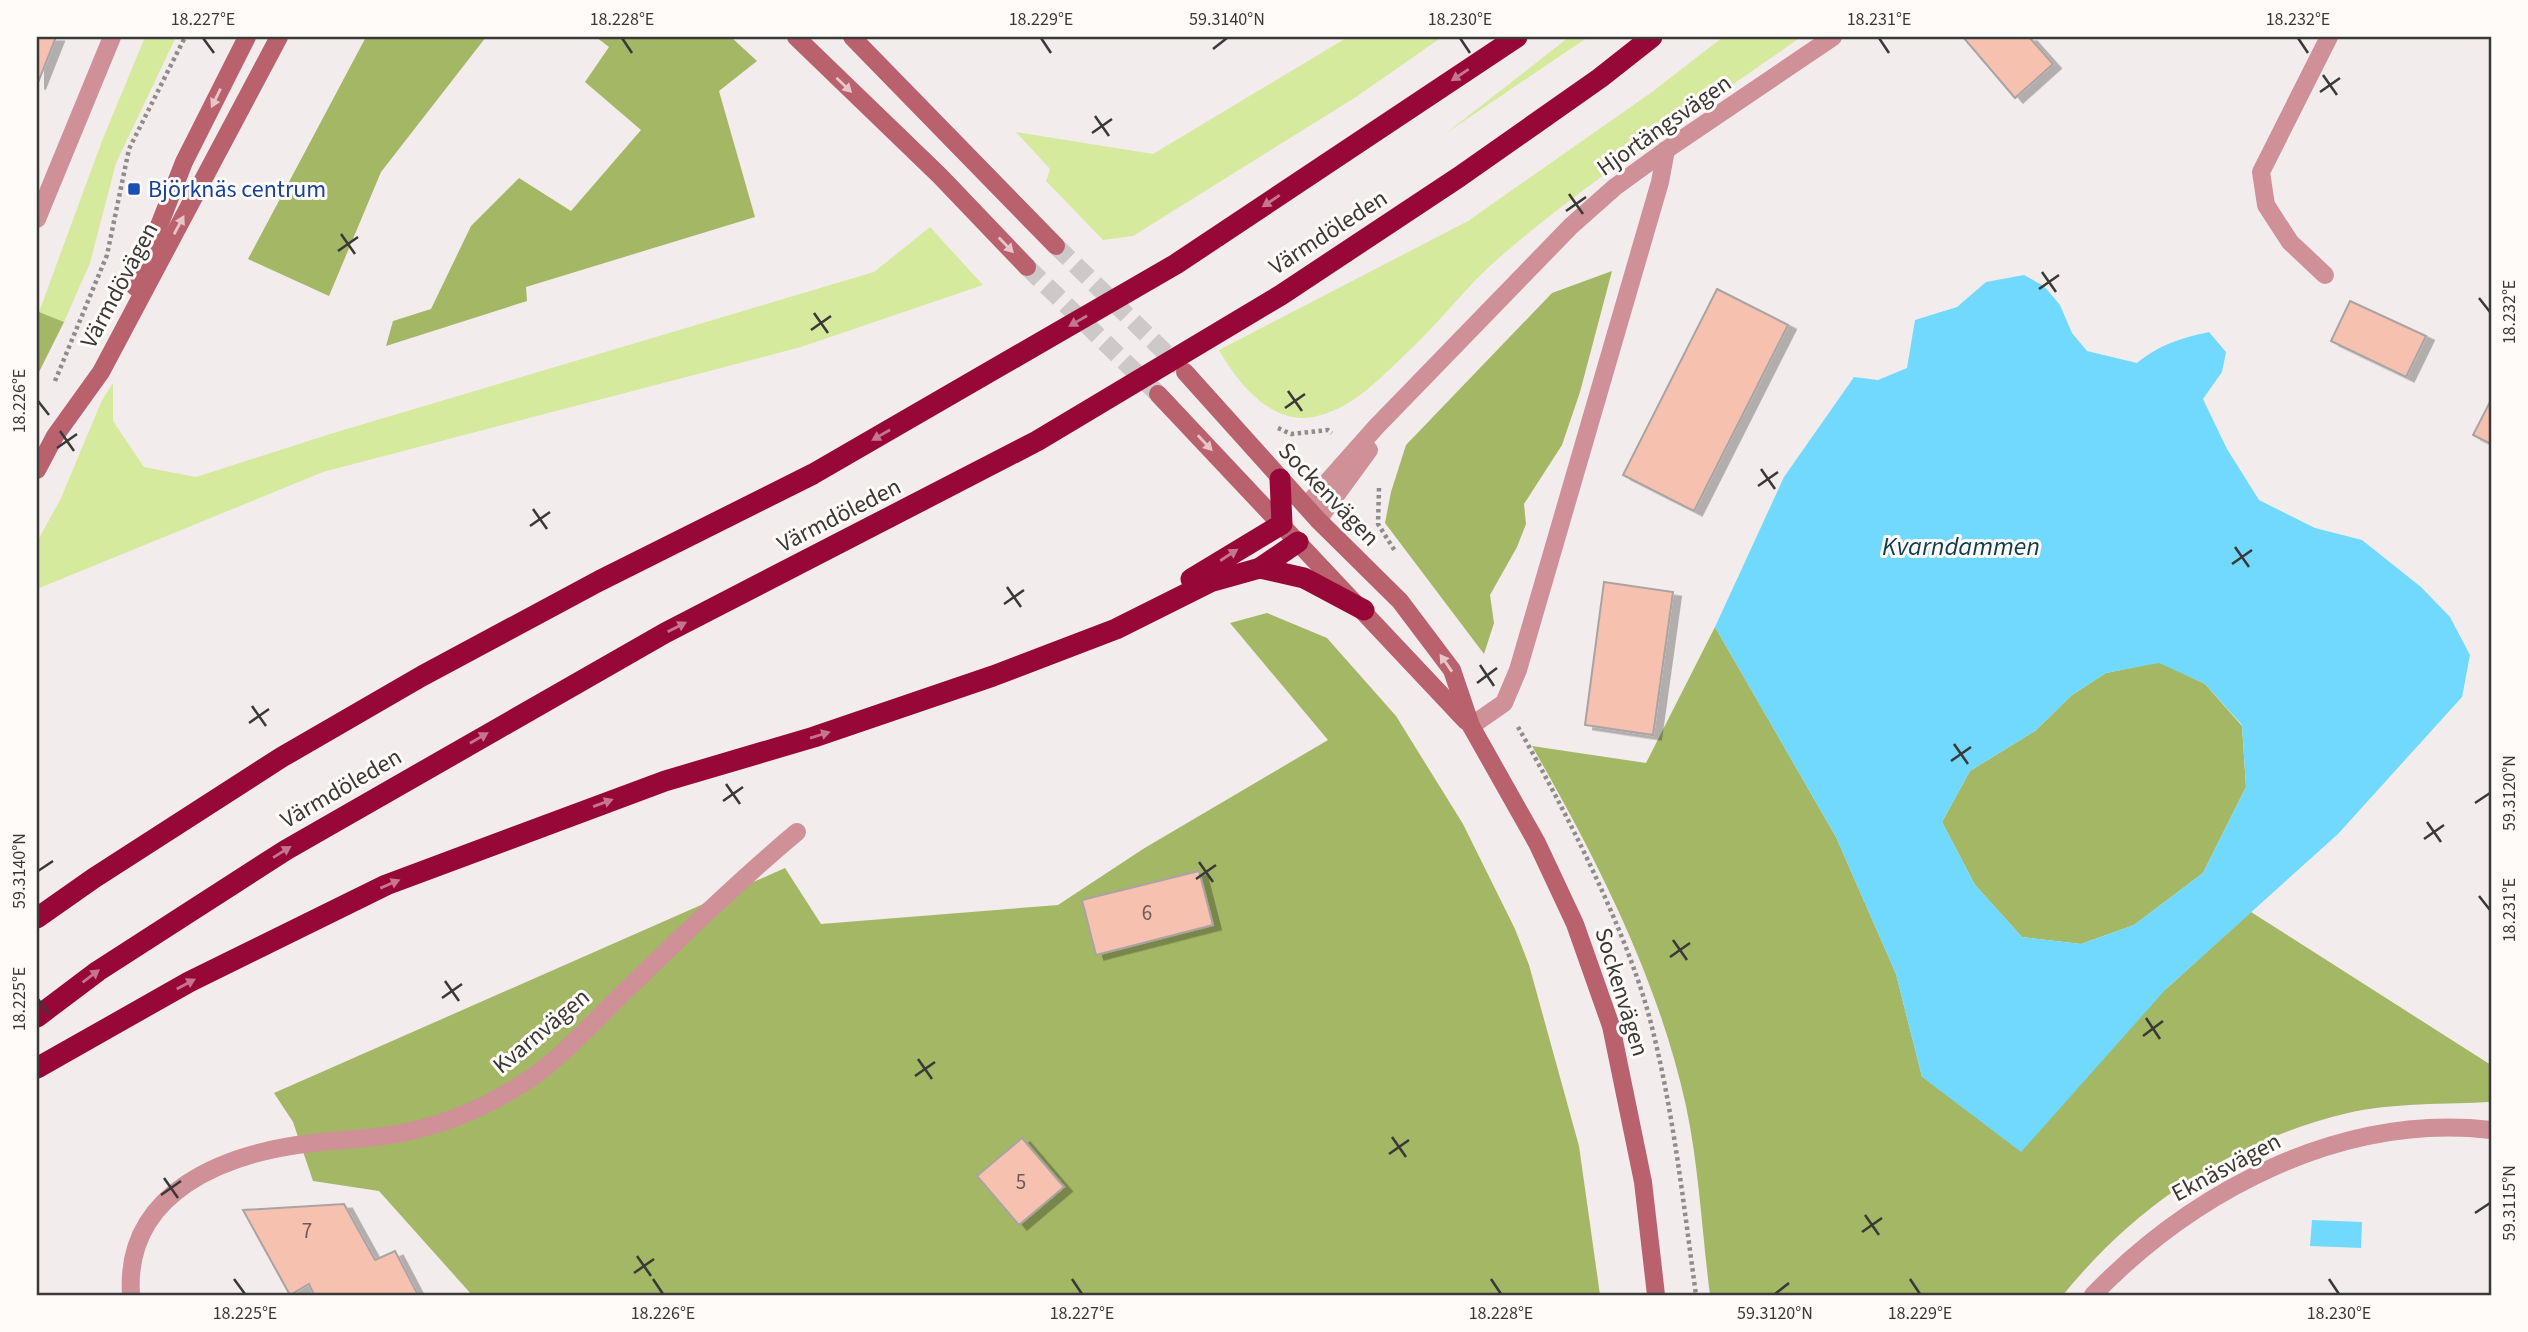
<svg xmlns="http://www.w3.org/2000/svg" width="2528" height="1332" font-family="'Source Sans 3',sans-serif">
<defs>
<filter id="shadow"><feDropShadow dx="8" dy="4.5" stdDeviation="0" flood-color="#0004"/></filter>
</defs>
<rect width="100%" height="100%" fill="#f2edec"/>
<g fill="#d5ea9c">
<path d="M145,37h31l-60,126 -26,100 -26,59 -25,-10 63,-171z"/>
<path d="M1348,37h94l-86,60 -223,139 -30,4 -57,-59 4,-12 -34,-37 137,22z"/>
<path d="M1569,37h19l-143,97z"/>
<path d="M1723,37h78c-99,70 -210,141 -301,220 -32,27 -57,62 -88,91 -28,26 -59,62 -99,69 -42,8 -76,-35 -94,-67l249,-129 184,-129z"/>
<path d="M930,227l53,58 -182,62 -478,125 -286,117v-47l24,-44 41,-98 11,-17v38l31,46 52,10 134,-43 544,-162z"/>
</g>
<g fill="#a3b765">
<path d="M366,37h120l-105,135 -52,124 -81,-37z"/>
<path d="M596,37h135l26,24 -38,30 36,126 -229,70 1,14 -141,45 7,-25 38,-12 40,-83 48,-48 52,33 70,-81 -56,-48 24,-35z"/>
<path d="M1612,271l-32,121 -18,53 -38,59 2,20 -9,23 -27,48 4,28 -10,31 -99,-131 6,-31 15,-47 146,-152z"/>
<path d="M39,312l25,10 -27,54v-60z"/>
<path d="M1267,613l60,25 69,78 67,108 52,105 14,36 50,181 21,149h-1128l-93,-104 -66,-10 -20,-59 -19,-29 511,-225 36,56 237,-19 85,-56 185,-109 -98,-117z"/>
<path d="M1715,627l121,210 60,137 26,103 244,-88 85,-77 240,153v37c-41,2 -103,1 -143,11 -116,28 -210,90 -285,182h-353c-8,-62 -11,-128 -24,-189 -28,-128 -90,-248 -154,-360l114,17z"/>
<path d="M2159,662l46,22 37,42 4,61 -43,86 -69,52 -53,19 -59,-7 -47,-52 -33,-63 28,-51 65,-40 37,-36 34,-22z"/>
</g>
<g fill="#70d9fd" fill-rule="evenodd">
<path d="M2024,275l20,11 16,19 12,28 15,18 50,12c22,-18 44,-25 72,-31l17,20 -4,20 -19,27 24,50 32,51 56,28 47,12 59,47 29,30 20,38 -8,42 -124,137 -172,155 -145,163 -99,-75 -26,-103 -60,-137 -121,-210 69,-150 70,-100 24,3 29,-12 8,-48 42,-13 29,-25zM2159,663l46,21 37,41 4,62 -43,86 -69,52 -53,19 -59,-7 -47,-52 -33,-63 28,-51 65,-40 37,-36 34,-22z"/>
<path d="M2312,1220l50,2 -1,26 -51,-2z"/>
</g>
<g fill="#f6c1af" stroke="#a9a4a3" stroke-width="2" filter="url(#shadow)">
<path d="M37,37h19l-19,48z"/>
<path d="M1963,37h66l24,27 -38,34z"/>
<path d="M1717,289l71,36 -94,186 -71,-36z"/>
<path d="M2350,301l76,35 -20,41 -75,-36z"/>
<path d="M2491,400v44l-18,-9z"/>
<path d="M1604,582l69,10 -20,143 -68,-10z"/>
<path d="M1199,871l14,54 -117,30 -14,-55z"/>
<path d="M1022,1138l42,49 -45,38 -42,-49z"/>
<path d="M344,1204l31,56 20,-9 23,44h-104l-5,-11 -19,11 -47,-85z"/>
</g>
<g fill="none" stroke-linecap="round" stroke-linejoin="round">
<g stroke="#cdc9c8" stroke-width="18" stroke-dasharray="18 9" stroke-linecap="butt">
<path d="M1056,246l124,121"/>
<path d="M1027,267l131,127"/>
</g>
<g stroke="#8f8c8b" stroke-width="4.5" stroke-dasharray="3.5 3.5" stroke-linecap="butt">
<path d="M55,381l52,-126 22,-106 56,-112"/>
<path d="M1278,428l13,6 37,-4 4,3"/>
<path d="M1379,488l-1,36 17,27"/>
<path d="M1518,727c47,83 104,194 130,285 25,93 35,189 48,283"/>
</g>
<g stroke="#cf9097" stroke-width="18">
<path d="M37,219l75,-182"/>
<path d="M1471,726l33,-23 14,-33 142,-488 6,-32"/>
</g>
<g stroke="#cf9097" stroke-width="18">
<path d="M2325,275l-35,-33 -24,-37 -5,-33 68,-135"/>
<path d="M1306,506l70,-79 195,-201 44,-39 51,-37 167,-113"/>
<path d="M1318,520l51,-70"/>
<path d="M131,1295c-7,-104 95,-142 181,-152 30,-4 61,-4 90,-10 45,-9 88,-28 126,-53 34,-23 64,-57 94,-86 57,-55 114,-111 175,-162"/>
<path d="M2093,1295c102,-105 248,-182 398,-165"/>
</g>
<g stroke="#ba616e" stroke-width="18">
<path d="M796,37l144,139 87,91"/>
<path d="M852,37l204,209"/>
<path d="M135,287l49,-125 63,-125"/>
<path d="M1185,372l133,148 82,81 52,69 19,56 66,117 38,81 36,102 32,156 13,113"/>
<path d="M1158,394l308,327"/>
<path d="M37,470l18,-34 46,-64 178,-335"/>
</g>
<g stroke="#970838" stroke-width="21">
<path d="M1260,568l44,10 60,32"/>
<path d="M1191,579l91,-55 -2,-45"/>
<path d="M37,918l57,-40 188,-121 140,-81 177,-95 214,-107 363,-210 341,-227"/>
<path d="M37,1017l61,-46 188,-121 379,-217 372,-192 244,-146 178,-118 141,-99 52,-41"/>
<path d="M37,1068l152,-86 197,-97 279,-104 149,-44 179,-61 123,-47 94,-47 50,-14 38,-26"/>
</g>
</g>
<defs><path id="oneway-solid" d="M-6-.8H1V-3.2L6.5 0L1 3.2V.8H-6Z" transform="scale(1.75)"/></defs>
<g fill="#c6758f">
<use href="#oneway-solid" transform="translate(1460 75) rotate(146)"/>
<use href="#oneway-solid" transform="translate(1271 201) rotate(146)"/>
<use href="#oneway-solid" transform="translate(1078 321) rotate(150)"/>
<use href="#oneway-solid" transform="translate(881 435) rotate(150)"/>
<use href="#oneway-solid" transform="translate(1229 555) rotate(-33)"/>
<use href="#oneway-solid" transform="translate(677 627) rotate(-27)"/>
<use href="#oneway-solid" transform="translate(820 735) rotate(-17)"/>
<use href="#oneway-solid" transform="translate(479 738) rotate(-30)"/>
<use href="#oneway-solid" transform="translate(603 803) rotate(-20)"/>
<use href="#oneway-solid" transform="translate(282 852) rotate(-32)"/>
<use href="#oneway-solid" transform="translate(390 884) rotate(-23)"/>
<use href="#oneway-solid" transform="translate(91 976) rotate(-37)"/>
<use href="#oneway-solid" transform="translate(186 984) rotate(-28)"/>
</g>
<g fill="#e7c5c8">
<use href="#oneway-solid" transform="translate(844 85) rotate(44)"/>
<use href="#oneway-solid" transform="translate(216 98) rotate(116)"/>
<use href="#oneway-solid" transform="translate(179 225) rotate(-62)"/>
<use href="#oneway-solid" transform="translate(1006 245) rotate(46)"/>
<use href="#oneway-solid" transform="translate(1205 443) rotate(47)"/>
<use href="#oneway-solid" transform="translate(1446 663) rotate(-125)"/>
</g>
<path fill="none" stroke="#3a3938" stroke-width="2.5" d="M203,38l11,15M622,38l10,15M1041,38l10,15M1460,38l10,15M1879,38l10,15M2298,38l10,15M1213,49l14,-11M2323,75l14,20M2320,92l20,-14M1095,116l14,20M1092,133l20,-14M1569,194l14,20M1566,211l20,-14M341,234l14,20M338,251l20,-14M2042,272l14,20M2039,289l20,-14M2479,298l11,14M814,313l14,20M811,330l20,-14M1288,391l14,20M38,401l11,14M1285,408l20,-14M60,431l14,20M57,448l20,-14M1761,469l14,20M1758,486l20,-14M533,509l14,20M530,526l20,-14M2235,547l14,20M2232,564l20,-14M1007,587l14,20M1004,604l20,-14M1480,665l14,21M1477,683l20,-15M252,706l14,20M249,723l20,-14M1954,744l14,20M1951,761l20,-14M726,784l14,20M723,801l20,-14M2475,803l15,-10M2427,822l14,20M2424,839l20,-14M1199,862l14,20M38,871l15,-10M1196,879l20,-14M2479,896l11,14M1673,940l14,20M1670,957l20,-14M445,981l14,20M442,998l20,-14M38,999l11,15M2146,1018l14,21M2143,1036l20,-15M918,1059l14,20M915,1076l20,-14M1392,1137l14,20M1389,1154l20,-14M164,1178l14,20M161,1195l20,-14M2475,1213l15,-10M1865,1215l14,20M1862,1232l20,-14M637,1256l14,20M634,1273l20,-14M234,1279l11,15M653,1279l10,15M1072,1279l10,15M1491,1279l10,15M1910,1279l10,15M2329,1279l10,15M1775,1294l14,-11"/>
<rect fill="#1a4fb4" stroke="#fffbf9" stroke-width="2.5" x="127" y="182" width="14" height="14" rx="3.5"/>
<g text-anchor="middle" stroke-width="6" stroke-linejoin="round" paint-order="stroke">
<g font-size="21" fill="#695b56">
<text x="1147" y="920">6</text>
<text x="1021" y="1189">5</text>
<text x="307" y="1238">7</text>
</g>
<g font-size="24" fill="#3a3938" stroke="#fffbf9">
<text transform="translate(1664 125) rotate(-35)" y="8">Hjortängsvägen</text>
<text transform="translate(1328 232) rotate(-33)" y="8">Värmdöleden</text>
<text transform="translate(119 285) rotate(-62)" y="8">Värmdövägen</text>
<text transform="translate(1329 494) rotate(46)" y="8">Sockenvägen</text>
<text transform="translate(839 515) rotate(-27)" y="8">Värmdöleden</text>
<text transform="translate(341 788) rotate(-30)" y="8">Värmdöleden</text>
<text transform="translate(1622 992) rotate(73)" y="8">Sockenvägen</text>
<text transform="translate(541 1031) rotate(-40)" y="8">Kvarnvägen</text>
<text transform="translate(2226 1167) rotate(-28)" y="8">Eknäsvägen</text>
</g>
<g font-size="24" fill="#164399" stroke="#fffbf9" text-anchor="start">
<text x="148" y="197">Björknäs centrum</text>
</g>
<g font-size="26" font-style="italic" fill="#0e3e4d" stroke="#fffbf9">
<text x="1961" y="555">Kvarndammen</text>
</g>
</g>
<rect width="2528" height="1332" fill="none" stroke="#fffbf9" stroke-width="77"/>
<rect x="38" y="38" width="2452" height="1256" fill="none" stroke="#3a3938" stroke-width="2.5"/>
<g font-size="18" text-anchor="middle" fill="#3a3938">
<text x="203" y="25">18.227°E</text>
<text x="622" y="25">18.228°E</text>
<text x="1041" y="25">18.229°E</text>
<text x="1227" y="25">59.3140°N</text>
<text x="1460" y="25">18.230°E</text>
<text x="1879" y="25">18.231°E</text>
<text x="2298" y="25">18.232°E</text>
<text transform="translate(2509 312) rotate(-90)" y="6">18.232°E</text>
<text transform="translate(19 401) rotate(-90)" y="6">18.226°E</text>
<text transform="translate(2509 793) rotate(-90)" y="6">59.3120°N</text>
<text transform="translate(19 871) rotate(-90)" y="6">59.3140°N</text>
<text transform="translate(2509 910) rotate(-90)" y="6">18.231°E</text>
<text transform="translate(19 999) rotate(-90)" y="6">18.225°E</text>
<text transform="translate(2509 1203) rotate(-90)" y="6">59.3115°N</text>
<text x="245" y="1319">18.225°E</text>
<text x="663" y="1319">18.226°E</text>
<text x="1082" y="1319">18.227°E</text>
<text x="1501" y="1319">18.228°E</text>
<text x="1775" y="1319">59.3120°N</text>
<text x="1920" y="1319">18.229°E</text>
<text x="2339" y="1319">18.230°E</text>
</g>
</svg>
